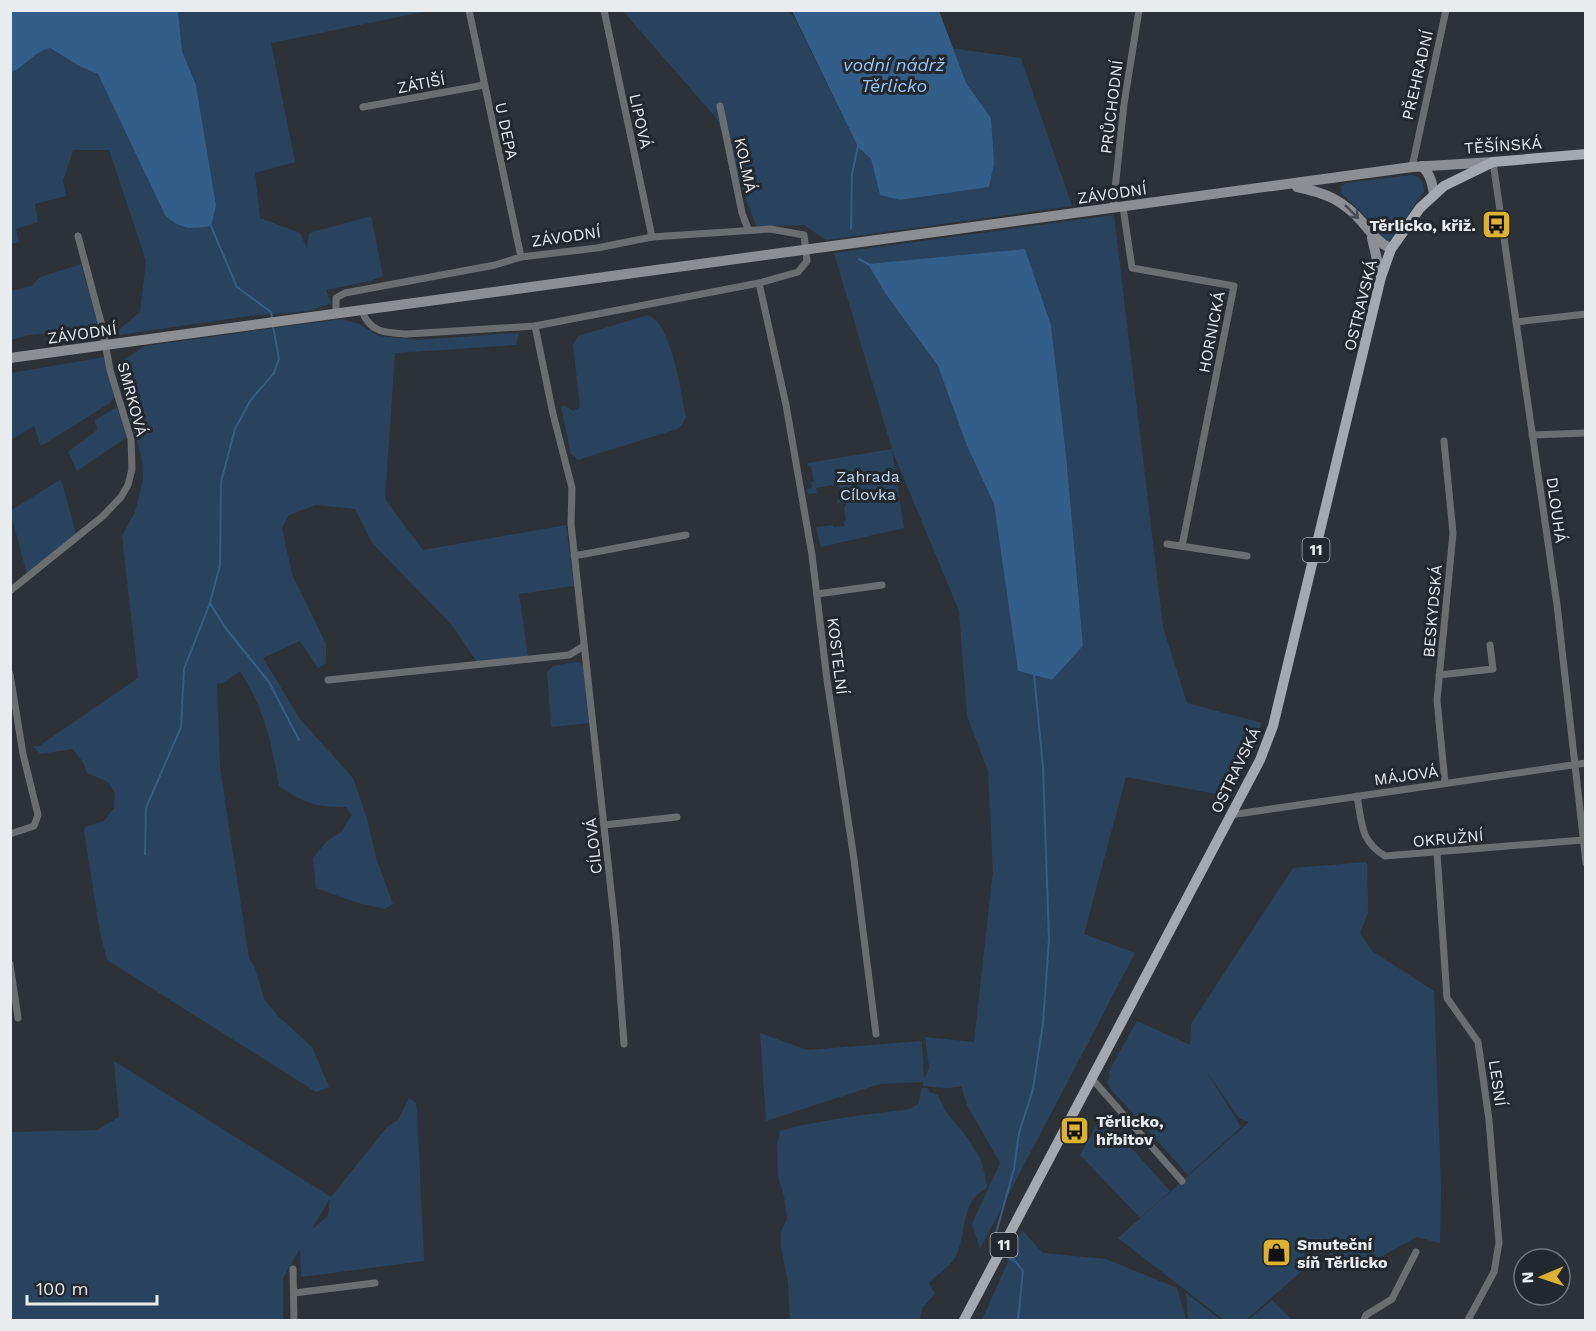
<svg xmlns="http://www.w3.org/2000/svg" width="1596" height="1331" font-family="'Work Sans',sans-serif">
<rect width="100%" height="100%" fill="#2d3238"/>
<g fill="#29435e" fill-rule="evenodd">
<path d="M178,11h250l-157,32 24,119 -40,11 5,45 40,15 7,16 2,-16 62,-17 12,60 -13,5 -44,9 5,13 -22,8 -60,5 -137,20 28,-24 6,-51 -37,-111h-36l-10,31 3,15 -31,8 3,18 -22,7 3,13 -8,2v-171c14,-7 23,-21 39,-25l31,19 17,7 11,19 107,112 -20,-120 -14,-34z"/>
<path d="M623,11h164l7,6 64,130 13,12 9,36 20,5 89,-13 2,-69 -25,-34 -15,-36 70,10 51,148 -246,34 -22,-15 -48,1 -39,-107z"/>
<path d="M1412,175c9,3 11,6 12,16l-34,50 -7,-1 -19,-25 -22,-21 -1,-7 5,-4z"/>
<path d="M1114,215l49,412 24,76 75,20 -31,74 -105,-20 -42,157 51,19 -155,296 -8,-25 28,-61 -33,-58 -6,-19c-13,4 -26,1 -38,0v-4l-43,2 -114,37 -6,-88 47,17 115,-9 2,38 5,-11 -4,-31 49,5 19,-171 -5,-100 -21,-55 -8,-105 -67,-161 12,78 -83,19 -5,-20 17,-2v2l12,-1 -1,-4 2,-1 -2,-14 2,-1 -1,-4 -8,1v-3l4,-2 -2,-14 -23,4 1,5 -9,1 -1,-5 5,-1 -1,-6 3,-1 -3,-15h-3v-3l84,-14 -58,-196zM1025,249l26,76 15,129 17,192 -31,34 -34,-9 -24,-167 -27,-58 -29,-80 -53,-73z"/>
<path d="M81,264l18,64 -70,7 -18,5 -1,-49 22,-5 8,-9z"/>
<path d="M648,315c24,8 33,79 38,102l-4,8 -5,4 -99,31 -7,-6 -10,-47 3,-2 9,6 7,-4 -7,-62 5,-9z"/>
<path d="M342,319l17,5 19,12 39,4 102,-7 -3,12 -121,8 -10,146 38,51 143,-25 8,61 -55,8 9,62 -51,6 -26,-38 -79,-81 -17,-34 -39,-4 -27,10 -7,13 10,46 34,70v19l-8,5 -18,-27 -37,17 37,61 53,59 14,41 9,39 17,46 -8,5 -27,-6 -42,-15 -3,-30 14,-17 14,-9 11,-17 -6,-8c-31,0 -41,-3 -67,-21 -8,-46 -14,-75 -39,-115l-17,12 -6,1 3,84 29,190 6,10 9,31 14,17 34,31 17,40 -13,5 -209,-132 -7,-27 -16,-102 1,-4 19,-6 10,-13 1,-14 -7,-12 -21,-9 -4,-11 -9,-11v-2l-34,5 -7,-8h6l99,-68 -16,-142 13,-24 8,-32 -1,-21 -21,-71 -2,-17 3,-10 23,-15z"/>
<path d="M105,357l9,40 -4,6 -69,43 -7,-20 -23,14v-67z"/>
<path d="M117,407l10,30 -50,34 -9,-19 29,-22 -2,-10z"/>
<path d="M61,479l15,55 -49,40 -17,-63z"/>
<path d="M576,662l4,1 4,5 6,55 -39,4 -4,-55 6,-6z"/>
<path d="M1367,862l1,51 -8,20 12,18 62,40 7,198 -1,54 -23,-6 -42,23 -37,7 -11,-18 -81,71h-22l-106,-82 131,-116 -10,-4 -34,-49 36,58 -53,48 -79,-88 -2,-5 3,-5 -1,-6 28,-50 53,24 1,-21 3,-5 99,-151z"/>
<path d="M114,1061l217,136 56,-70 11,-7 11,-22 7,5 1,8 7,150 -123,16 -1,-28 -17,29v42h-272v-188l86,-2 22,-13zM330,1200l-2,16 -16,13 17,-29z"/>
<path d="M922,1088h6l1,4 9,3 7,16 22,26 15,25 5,23v3c-27,12 -20,46 -31,68 -7,12 -19,18 -27,27l6,11 -12,13 -4,13h-129l-2,-36 -7,-39v-13l6,-13 -3,-23 -6,-20 -1,-30 3,-15 17,-5 51,-9 62,-8 8,-5z"/>
<path d="M1102,1115l68,76 -30,27 -60,-63z"/>
<path d="M1022,1230l21,23 63,6 71,29 9,32h-204z"/>
<path d="M1186,1293l35,27h-33z"/>
<path d="M1272,1300l20,20h-44z"/>
</g>
<g fill="#335e89">
<path d="M11,10l167,1 4,40 14,34 20,120 -5,21c-22,3 -29,4 -46,-11l-67,-141 -17,-7 -31,-19c-16,4 -25,18 -39,25z"/>
<path d="M792,11h147l27,72 25,35 3,46 -5,23 -89,13 -20,-5 -9,-36 -13,-12z"/>
<path d="M1025,249l26,76 15,129 17,192 -31,34 -34,-9 -24,-167 -27,-58 -29,-80 -53,-73 -17,-29z"/>
</g>
<g fill="none" stroke-linecap="round" stroke-linejoin="round">
<g stroke="#335e89" stroke-width="2">
<path d="M211,226l26,61 34,25 1,6"/>
<path d="M851,229l1,-55 6,-28"/>
<path d="M859,259l11,6"/>
<path d="M210,603l14,23 45,56 30,58"/>
<path d="M145,854l1,-46 35,-81 3,-58 26,-66 10,-38 1,-83 14,-53 15,-28 24,-28 5,-14 -6,-33"/>
<path d="M997,1247l-1,-14 18,-64 5,-36 14,-44 10,-66 6,-84 -6,-172 -9,-93"/>
<path d="M1004,1255l11,6 8,10 -5,49"/>
</g>
<g stroke="#6b6e71" stroke-width="7">
<path d="M469,10l52,247"/>
<path d="M604,10l48,227"/>
<path d="M720,106l22,107 6,16"/>
<path d="M363,107l121,-22"/>
<path d="M1493,162l64,443 29,258"/>
<path d="M1412,167l34,-157"/>
<path d="M1123,207l9,61 102,18 -52,260"/>
<path d="M1113,208l11,-104 15,-94"/>
<path d="M759,283l27,122 26,150 15,125 27,179 22,175"/>
<path d="M336,314v-16l9,-5 150,-28 26,-8 76,-9 55,-11 118,-8 34,6 3,26 -9,11 -39,11 -224,43 -128,8c-21,-1 -37,-1 -45,-23"/>
<path d="M1516,322l70,-8"/>
<path d="M535,326l18,88 19,74 -1,36 45,412 8,108"/>
<path d="M1532,435l54,-2"/>
<path d="M1444,441l9,92 -16,167 8,83"/>
<path d="M1167,544l80,12"/>
<path d="M574,556l112,-21"/>
<path d="M10,591l93,-75 18,-19 7,-12 4,-16 -1,-30 -21,-69 -8,-44 -24,-90"/>
<path d="M817,594l65,-9"/>
<path d="M10,674l13,80 15,61 -4,11 -24,8"/>
<path d="M1439,675l54,-6 -3,-24"/>
<path d="M328,680l241,-25 15,-9"/>
<path d="M1357,796c5,27 3,45 28,60l198,-16"/>
<path d="M1230,815l356,-52"/>
<path d="M604,825l73,-8"/>
<path d="M1437,853l10,145 31,44 11,78 10,123 -5,29 -26,48"/>
<path d="M10,964l8,54"/>
<path d="M1093,1080l89,101"/>
<path d="M293,1269l1,51"/>
<path d="M294,1293l81,-10"/>
<path d="M1364,1320l2,-5 26,-16 24,-47"/>
</g>
<g stroke="#8b8f94" stroke-width="10">
<path d="M1422,166c8,8 10,16 12,28"/>
<path d="M1297,187c29,6 46,13 66,36 9,11 15,19 28,26"/>
<path d="M1372,238l9,39"/>
<path d="M10,358l1402,-191 81,-5"/>
</g>
<path stroke="#a4a9af" stroke-width="10" d="M964,1320l296,-560 13,-34 108,-449 10,-28 29,-41 24,-22 49,-24 93,-8"/>
</g>
<defs><path id="oneway-shaft" d="M-6 0H5M1.5-3L5.5 0L1.5 3" fill="none" stroke-width="1.6" stroke-linecap="round" stroke-linejoin="round" transform="scale(1.5)"/></defs>
<use stroke="#474c52" href="#oneway-shaft" transform="translate(1352 212) rotate(45)"/>
<defs>
<symbol id="bus-square" viewBox="-11 -11 22 22"><rect x="-9" y="-9" width="18" height="18" rx="4" fill="#dcb233" stroke="#23282e"/><path d="M-5-6H5V4H4V6H2V4H-2V6H-4V4H-5ZM-3.5-4V0h7V-4ZM-3.5 1.2v1.5H-2V1.2ZM2 1.2v1.5H3.5V1.2Z" fill="#111"/></symbol>
<symbol id="shop-square" viewBox="-11 -11 22 22"><rect x="-9" y="-9" width="18" height="18" rx="4" fill="#dcb233" stroke="#23282e"/><path d="M-5-2.5h2.3a2.7 3.5 0 0 1 5.4 0H5L5.5 6h-11ZM-1.5-2.5h3a1.5 2.3 0 0 0-3 0Z" fill="#111"/></symbol>
</defs>
<g fill-rule="evenodd">
<use href="#bus-square" x="1480" y="208" width="33" height="33"/>
<use href="#bus-square" x="1058" y="1114" width="33" height="33"/>
<use href="#shop-square" x="1260" y="1236" width="33" height="33"/>
</g>
<g text-anchor="middle" stroke-width="6" stroke-linejoin="round" paint-order="stroke">
<g fill="#23282e" stroke="#adb1b5" stroke-width="1.5">
<rect x="1302.5" y="538" width="27" height="24" rx="4.5"/>
<rect x="990.5" y="1233" width="27" height="24" rx="4.5"/>
</g>
<g font-size="15" font-weight="bold" fill="#e8ecef">
<text x="1316" y="555">11</text>
<text x="1004" y="1250">11</text>
</g>
<g font-size="16" fill="#e8ecef" stroke="#23282e">
<text transform="translate(1417 75) rotate(-77)" y="6">PŘEHRADNÍ</text>
<text transform="translate(421 83) rotate(-11)" y="6">ZÁTIŠÍ</text>
<text transform="translate(1111 107) rotate(-83)" y="6">PRŮCHODNÍ</text>
<text transform="translate(641 121) rotate(78)" y="6">LIPOVÁ</text>
<text transform="translate(507 131) rotate(78)" y="6">U DEPA</text>
<text transform="translate(1503 145) rotate(-4)" y="6">TĚŠÍNSKÁ</text>
<text transform="translate(746 165) rotate(78)" y="6">KOLMÁ</text>
<text transform="translate(1112 193) rotate(-8)" y="6">ZÁVODNÍ</text>
<text transform="translate(566 236) rotate(-8)" y="6">ZÁVODNÍ</text>
<text transform="translate(1360 305) rotate(-76)" y="6">OSTRAVSKÁ</text>
<text transform="translate(1211 332) rotate(-79)" y="6">HORNICKÁ</text>
<text transform="translate(82 333) rotate(-8)" y="6">ZÁVODNÍ</text>
<text transform="translate(133 399) rotate(75)" y="6">SMRKOVÁ</text>
<text transform="translate(1557 510) rotate(82)" y="6">DLOUHÁ</text>
<text transform="translate(1432 611) rotate(-85)" y="6">BESKYDSKÁ</text>
<text transform="translate(838 656) rotate(83)" y="6">KOSTELNÍ</text>
<text transform="translate(1235 770) rotate(-64)" y="6">OSTRAVSKÁ</text>
<text transform="translate(1406 775) rotate(-8)" y="6">MÁJOVÁ</text>
<text transform="translate(1448 838) rotate(-5)" y="6">OKRUŽNÍ</text>
<text transform="translate(593 846) rotate(-96)" y="6">CÍLOVÁ</text>
<text transform="translate(1498 1083) rotate(82)" y="6">LESNÍ</text>
</g>
<g font-size="16" font-weight="bold" fill="#e8ecef" stroke="#23282e" text-anchor="start">
<text x="1476" y="231" text-anchor="end">Těrlicko, křiž.</text>
<text x="1096" y="1127">Těrlicko,<tspan x="1096" dy="18">hřbitov</tspan></text>
<text x="1297" y="1250">Smuteční<tspan x="1297" dy="18">síň Těrlicko</tspan></text>
</g>
<g font-size="16" fill="#c1daf5" stroke="#23282e">
<text x="868" y="482">Zahrada<tspan x="868" dy="18">Cílovka</tspan></text>
</g>
<g font-size="18" font-style="italic" fill="#97c9fe" stroke="#23282e">
<text x="894" y="71">vodní nádrž<tspan x="894" dy="21">Těrlicko</tspan></text>
</g>
</g>
<rect width="1596" height="1331" fill="none" stroke="#e8ecef" stroke-width="24"/>
<g transform="translate(1542 1277) rotate(268)"><circle r="28" fill="#23282e" stroke="#72767b" stroke-width="1.5"/>
<path d="M0-4.5L10 22L0 15L-10 22Z" fill="#dcb233"/>
<text y="-9" font-size="16" font-weight="bold" text-anchor="middle" fill="#e8ecef">N</text>
</g>
<path d="M27 1295v9h130v-9" fill="none" stroke="#e8ecef" stroke-width="3"/>
<text x="36" y="1295" font-size="18" fill="#e8ecef" stroke="#23282e" stroke-width="4.5" paint-order="stroke">100 m</text>
</svg>
